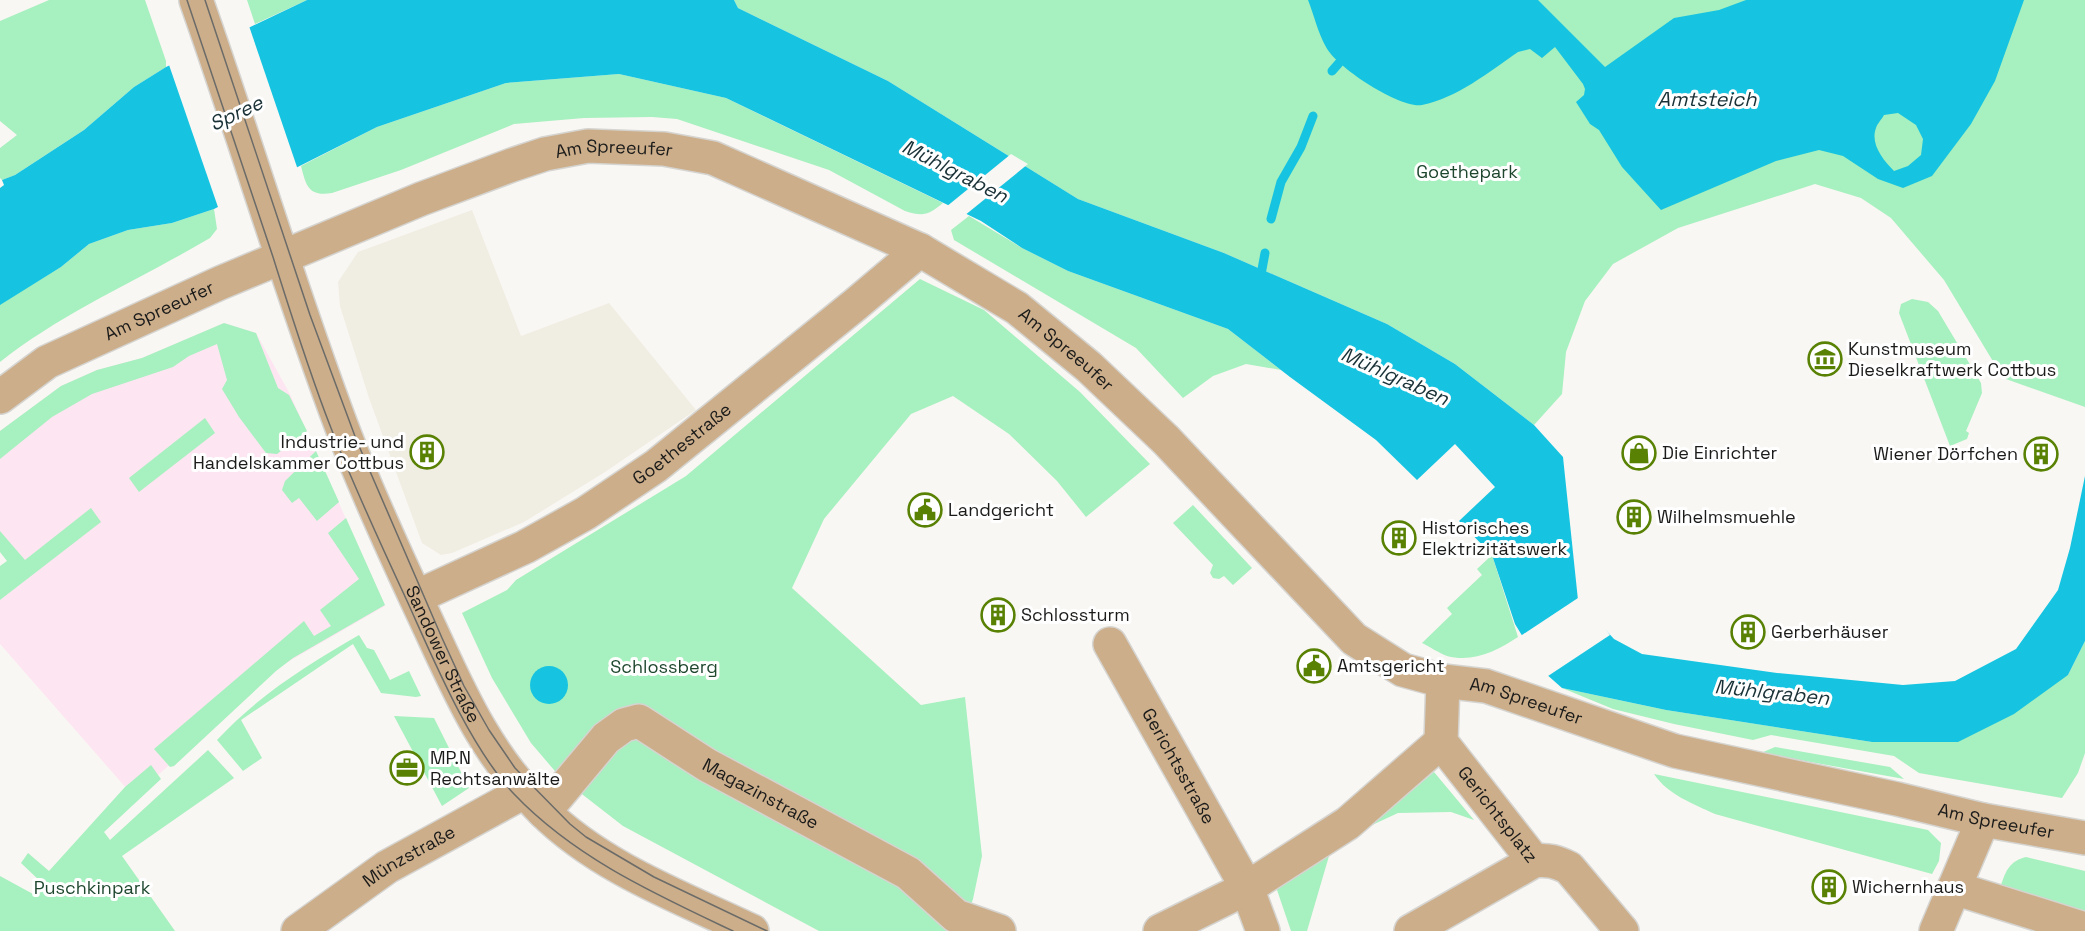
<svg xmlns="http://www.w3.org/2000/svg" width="2085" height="931" font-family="'Space Grotesk',sans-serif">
<rect width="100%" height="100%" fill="#f9f7f3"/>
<path fill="#f0ede2" d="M472,210l49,126 88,-33 87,107 -91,62 -81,50 -72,31 -11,2 -19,-12 -53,-145 -29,-92 -2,-24 20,-30z"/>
<path fill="#fde6f2" d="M224,323l32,10 34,61 95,212 -111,64 -140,127 -134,-153v-44l27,-21 -27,-32v-116l61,-45 36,-16 45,-12z"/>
<g fill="#a7f0bf">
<path d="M49,0h96l21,61v6l-32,20 -50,43 -69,45 -13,5 -2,-2v-30l17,-13 -17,-14v-100z"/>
<path d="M247,0h60l-52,24z"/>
<path d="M734,0h1351v407l-82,-29 -59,-98 -53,-62 -30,-20 -46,-14 -137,44 -65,36 -28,37 -19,51 -4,42 -28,31 -79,-61 -68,-40 -163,-71 -146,-54 -190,-118 -150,-73z"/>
<path d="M619,74l107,24 217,105c-15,12 -19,14 -38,8l-76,-41 -152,-51 -25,-2 -68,1 -70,6 -113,46 -69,23c-24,4 -26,-8 -31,-27l76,-39 129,-44z"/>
<path d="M214,209l3,20 -7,9c-69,41 -147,74 -210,124v-58l61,-37 28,-23 39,-14 44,-7z"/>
<path d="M969,216l53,32 46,23 160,58 53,41 -35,-6 -33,12 -30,22 -47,-50 -182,-108 -3,-10z"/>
<path d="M920,279l64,31 96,82 70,72 -64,53 -29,-36 -48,-47 -56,-38 -42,18 -87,105 -32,69 129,117 44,-8 17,159 -9,43 -11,32h-143l-196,-105 -63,-49 -29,-34 -39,-65 -30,-65 45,-23 9,-10 170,-104z"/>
<path d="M1912,299l16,3 10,9 43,72 1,10 -16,38 3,2 -2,6 -17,7 -51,-133 2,-9z"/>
<path d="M224,323l32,10 22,55 11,7 18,36 -30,23 -11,-1 -27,-36 -17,-28 5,-9 -10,-36 -28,12 -16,11 -81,27 -40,23 -52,42v-28l61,-45 36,-16 45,-12z"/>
<path d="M205,418l10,15 -76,59 -10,-14z"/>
<path d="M316,451l23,51 -22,19 -18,-23 -7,5 -10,-13 3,-9z"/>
<path d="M1193,505l59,63 -19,17 -9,-9 -5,3 -6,-1 -3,-5 3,-8 -40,-42z"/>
<path d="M91,508l10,14 -101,78v-34l7,-5 -7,-9v-21l25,29z"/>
<path d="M346,518l39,87 -92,53 -17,13 -102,95 -4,1 -16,-18 150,-128 10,15 17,-10 -11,-16 39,-31 -31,-46z"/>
<path d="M1492,555l26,82c-21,14 -45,26 -71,19 -8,-3 -17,-9 -25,-13l30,-29 -5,-6 35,-33 -5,-6z"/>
<path d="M359,635l8,13 7,2 16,30 19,-9 12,25 -5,1 -35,-4 -28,-49 -112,76 21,38 -19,13 -26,-31c43,-46 89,-74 142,-105z"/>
<path d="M2085,641v112l-7,20 -16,25 -143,-25 -25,-17 -123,-21 -18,5 -79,-16 -61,-15 -51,-21 104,22 206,32 196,-67z"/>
<path d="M394,716l40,2 35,70 -27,18z"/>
<path d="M1775,747l115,20 14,12 -143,-26z"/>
<path d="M208,750l26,28 -112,78 53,75h-175v-55l33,18 8,-12 -20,-19 7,-10 21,18 76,-84 26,-22 10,14 -57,53 6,8z"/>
<path d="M1434,772l40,48 -23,-8 -53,1 -28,13z"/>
<path d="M1654,774l274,56 13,13 -2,18 -7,13 -217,-60c-21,-10 -47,-19 -61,-40z"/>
<path d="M1329,856l-22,75h-16l-15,-44z"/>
<path d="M2026,857l59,14v41l-84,-27c5,-15 9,-24 25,-28z"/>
</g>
<g fill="#16c4e1" fill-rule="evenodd">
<path d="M307,0h427l4,8 150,73 190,118 146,54 163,71 68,40 79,61 29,32 15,143 36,39 28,15 135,19 126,12 52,-4 61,-32 42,-59 12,-42 15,-72v165l-17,34 -54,39 -56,28h-86l-206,-32 -104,-22 -17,-15 -30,-49 -23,-69 -33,-34 36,-34 -40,-43 -38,36 -41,-40 -86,-63 -62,-48 -160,-58 -46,-23 -41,-27 -255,-123 -107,-24 -113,9 -129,44 -163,82 -42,14 -44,7 -39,14 -28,23 -61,38v-117l4,-3 -2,-5 13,-5 69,-45 50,-43 32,-20z"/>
<path d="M1308,0h230l67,67 69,-49 45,-8 27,-10h278l-29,81 -24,43 -39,52 -29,12 -25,-9 -35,-23 -24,-6 -43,11 -115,49 -39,-43 -23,-37 -9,-6 -14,-22 8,-7 1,-6 -2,-5 -28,-37 -13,11 -12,-9 -12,3c-29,20 -61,46 -96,53 -22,4 -86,-38 -96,-58 -8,-14 -12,-32 -18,-47zM1898,113l18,12 7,14 -2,16 -13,11 -14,5c-11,-11 -24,-27 -18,-43 1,-4 6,-9 8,-13z"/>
<circle cx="549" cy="685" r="19"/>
</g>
<g fill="#f9f7f3">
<path d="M248,23l50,147 -79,40 -51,-148z"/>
<path d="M1011,154l17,10 -64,52 -18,-9z"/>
<path d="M1581,596l29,39 -65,43 -26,-41z"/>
</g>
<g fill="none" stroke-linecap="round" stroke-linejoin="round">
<g stroke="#16c4e1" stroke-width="9">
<path d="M1332,71l7,-8"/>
<path d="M1271,219l10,-37 20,-35 12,-31"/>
<path d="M1260,280l5,-27"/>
</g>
<defs>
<g id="minor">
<path id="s1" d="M196,0c50,141 92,284 145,425 23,61 51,122 79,182 36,76 60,141 122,203 57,57 138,87 210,121"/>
<path id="s2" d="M0,397l47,-35 173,-79 201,-84 91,-34 33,-11 43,-8 76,3 49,9 207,92 97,58 72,59 77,73 188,199 49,31 40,11 43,5 189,65 222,48 86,21 102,18"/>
<path id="s3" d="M416,597l109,-50 61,-34 70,-47 200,-162 64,-54"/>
<path id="s4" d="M1110,644l137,244 16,43"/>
<path id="s5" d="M1443,681l-2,61 93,119"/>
<path id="s6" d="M544,812l62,-74 18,-13 15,-4 68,44 201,108 48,43 43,15"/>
<path d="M1954,888l131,41"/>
<path id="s7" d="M298,931l89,-64 137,-75"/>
<path d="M1160,931l87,-43 101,-65 93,-81"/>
<path d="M1411,931l123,-70c14,-2 23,1 35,7l53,63"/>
<path d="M1936,931l47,-111"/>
</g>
</defs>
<use href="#minor" stroke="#d5d4d0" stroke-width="36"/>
<use href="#minor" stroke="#ccae8b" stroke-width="33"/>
<g stroke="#6b6b68" stroke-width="1.5">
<path d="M187,0c29,85 57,171 86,257 18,57 36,115 58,171 23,59 50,117 77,175 27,60 62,144 106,191 61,64 141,100 219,137"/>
<path d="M205,0l105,315 46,124 86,199 22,48 25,44 26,38 55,56 16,13 68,40 113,54"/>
</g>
</g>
<defs>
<symbol id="museum-ring" viewBox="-11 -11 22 22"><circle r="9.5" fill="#fff" stroke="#598205" stroke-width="1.5"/><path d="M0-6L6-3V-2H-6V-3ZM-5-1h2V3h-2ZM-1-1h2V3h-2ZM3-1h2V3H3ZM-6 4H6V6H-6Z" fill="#598205"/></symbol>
<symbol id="building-ring" viewBox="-11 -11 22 22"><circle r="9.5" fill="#fff" stroke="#598205" stroke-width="1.5"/><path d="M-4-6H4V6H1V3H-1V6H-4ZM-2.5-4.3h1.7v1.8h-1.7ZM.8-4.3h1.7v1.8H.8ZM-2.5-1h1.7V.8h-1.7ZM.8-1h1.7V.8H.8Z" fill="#598205"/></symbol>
<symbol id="shop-ring" viewBox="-11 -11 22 22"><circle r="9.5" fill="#fff" stroke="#598205" stroke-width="1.5"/><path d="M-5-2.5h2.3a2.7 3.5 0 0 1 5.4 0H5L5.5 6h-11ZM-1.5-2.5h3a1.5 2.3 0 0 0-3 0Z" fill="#598205"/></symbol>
<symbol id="civic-ring" viewBox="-11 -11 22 22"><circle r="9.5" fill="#fff" stroke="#598205" stroke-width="1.5"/><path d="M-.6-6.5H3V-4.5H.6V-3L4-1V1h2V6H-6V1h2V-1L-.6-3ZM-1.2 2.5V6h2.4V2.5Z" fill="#598205"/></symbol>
<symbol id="office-ring" viewBox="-11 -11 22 22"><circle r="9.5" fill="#fff" stroke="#598205" stroke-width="1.5"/><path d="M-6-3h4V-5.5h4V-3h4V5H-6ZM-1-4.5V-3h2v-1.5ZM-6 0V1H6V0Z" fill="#598205"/></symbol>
</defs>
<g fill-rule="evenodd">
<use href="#museum-ring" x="1806" y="340" width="38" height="38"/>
<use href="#building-ring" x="408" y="433" width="38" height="38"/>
<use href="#shop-ring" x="1620" y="434" width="38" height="38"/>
<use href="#building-ring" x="2022" y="435" width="38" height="38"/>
<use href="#civic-ring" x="906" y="491" width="38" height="38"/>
<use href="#building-ring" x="1615" y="498" width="38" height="38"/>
<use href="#building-ring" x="1380" y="519" width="38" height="38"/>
<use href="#building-ring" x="979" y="596" width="38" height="38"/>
<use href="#building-ring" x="1729" y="613" width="38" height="38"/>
<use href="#civic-ring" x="1295" y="647" width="38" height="38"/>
<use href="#office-ring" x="388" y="749" width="38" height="38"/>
<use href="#building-ring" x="1810" y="868" width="38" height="38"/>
</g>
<g text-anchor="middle" stroke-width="6" stroke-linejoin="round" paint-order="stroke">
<g font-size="18" fill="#1b1b1a" stroke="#fff">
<text dy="6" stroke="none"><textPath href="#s2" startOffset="668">Am Spreeufer</textPath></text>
<text dy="6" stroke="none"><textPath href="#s2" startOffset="182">Am Spreeufer</textPath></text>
<text dy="6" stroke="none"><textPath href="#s2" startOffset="1172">Am Spreeufer</textPath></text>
<text dy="6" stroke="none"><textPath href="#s3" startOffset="308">Goethestraße</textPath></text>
<text dy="6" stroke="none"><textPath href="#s1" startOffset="700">Sandower Straße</textPath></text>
<text dy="6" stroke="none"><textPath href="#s2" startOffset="1766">Am Spreeufer</textPath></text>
<text dy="6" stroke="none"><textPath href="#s4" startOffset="140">Gerichtsstraße</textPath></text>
<text dy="6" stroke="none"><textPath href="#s6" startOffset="276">Magazinstraße</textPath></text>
<text dy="6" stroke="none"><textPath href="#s5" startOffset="153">Gerichtsplatz</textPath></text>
<text dy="6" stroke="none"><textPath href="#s2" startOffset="2252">Am Spreeufer</textPath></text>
<text dy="6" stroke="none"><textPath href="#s7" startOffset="134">Münzstraße</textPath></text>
</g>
<g font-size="18" fill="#1e472e" stroke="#fff">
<text x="1467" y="178">Goethepark</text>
<text x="664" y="673">Schlossberg</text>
<text x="92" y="894">Puschkinpark</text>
</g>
<g font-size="18" fill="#1b1b1a" stroke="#fff" text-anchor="start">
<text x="1848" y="355">Kunstmuseum<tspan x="1848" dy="21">Dieselkraftwerk Cottbus</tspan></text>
<text x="404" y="448" text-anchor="end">Industrie- und<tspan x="404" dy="21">Handelskammer Cottbus</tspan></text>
<text x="1662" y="459">Die Einrichter</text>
<text x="2018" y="460" text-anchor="end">Wiener Dörfchen</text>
<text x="948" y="516">Landgericht</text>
<text x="1657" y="523">Wilhelmsmuehle</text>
<text x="1422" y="534">Historisches<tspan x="1422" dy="21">Elektrizitätswerk</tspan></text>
<text x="1021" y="621">Schlossturm</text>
<text x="1771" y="638">Gerberhäuser</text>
<text x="1337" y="672">Amtsgericht</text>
<text x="430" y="764">MP.N<tspan x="430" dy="21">Rechtsanwälte</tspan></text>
<text x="1852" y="893">Wichernhaus</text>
</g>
<g font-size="20" font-style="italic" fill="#1a3237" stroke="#fff">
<text x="1707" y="106">Amtsteich</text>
<text transform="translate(236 113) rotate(-25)" y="7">Spree</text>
<text transform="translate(955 171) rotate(27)" y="7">Mühlgraben</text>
<text transform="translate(1395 376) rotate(24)" y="7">Mühlgraben</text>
<text transform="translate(1772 692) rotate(6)" y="7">Mühlgraben</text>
</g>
</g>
</svg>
